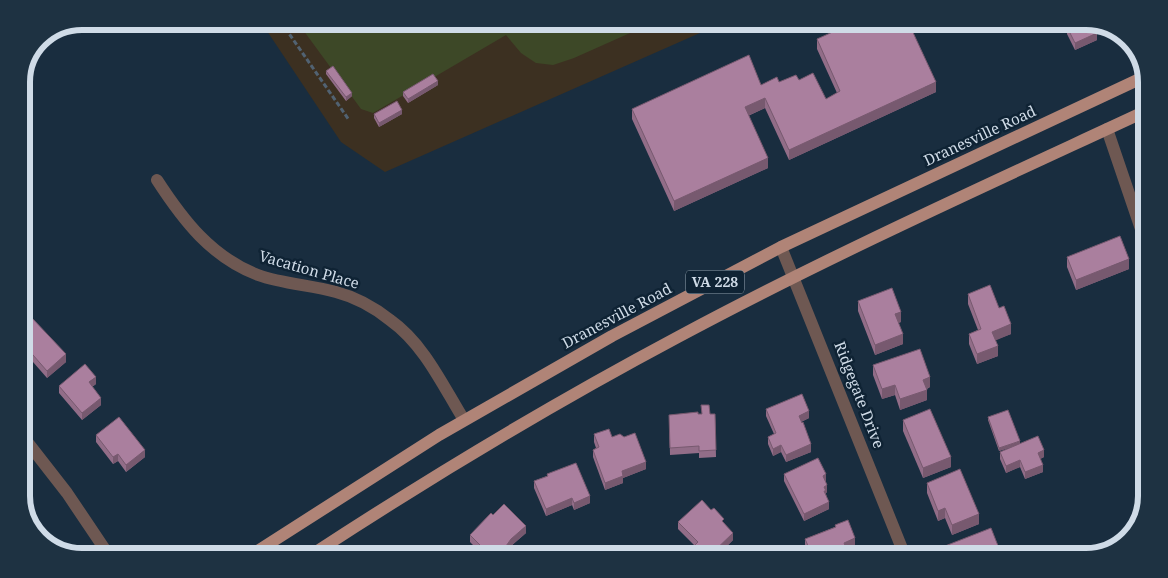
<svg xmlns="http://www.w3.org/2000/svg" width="1168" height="578" font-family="'Noto Serif',serif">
<rect width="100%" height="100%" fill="#192d3f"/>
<path fill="#3c3021" d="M261,22l457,3 -333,147 -44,-30z"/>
<path fill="#3d4827" d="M298,23l350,2 -74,33 -21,7 -17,-2 -15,-10 -15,-18 -133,78 -12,-4z"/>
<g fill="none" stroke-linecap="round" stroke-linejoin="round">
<path stroke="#516272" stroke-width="3" stroke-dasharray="5 2.5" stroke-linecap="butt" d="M281,22l68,98"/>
<g stroke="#6e5852" stroke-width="12">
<path d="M1107,129l34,100 4,-2"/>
<path d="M157,180c26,40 54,77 101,95 25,9 53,10 78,17 19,5 39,16 54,28 34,24 53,66 74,100"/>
<path d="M781,247l124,309"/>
<path d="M21,434l46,59 39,58"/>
</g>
<g stroke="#b08477" stroke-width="12">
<path d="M256,552l183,-117 173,-99 169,-89 365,-171"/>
<path d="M316,552c118,-77 238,-149 362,-215 153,-82 311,-153 468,-226"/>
</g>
</g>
<g fill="#926d88">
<path d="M1067,27l30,13 -22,10 -8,-16z"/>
<path d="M817,39l119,53 -147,68 -24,-52 -17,8 20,52 -94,43 -42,-92v-10l129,-24 38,-5 27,19 11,-6 -20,-44z"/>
<path d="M326,71l26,25 -6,5 -20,-27z"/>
<path d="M438,85l-30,18 -5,-7v-4z"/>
<path d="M374,114h28l-23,13 -5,-9z"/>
<path d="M1067,257l62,12 -53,21 -9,-23z"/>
<path d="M968,294l31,14 12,26 -16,6 3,16 -21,8 -8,-20v-10l9,-4 -10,-26z"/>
<path d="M858,301l43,21 -3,1 5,21 -28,11 -17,-44z"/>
<path d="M21,328l45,34 -19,16 -21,-24v-5l-5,-6z"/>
<path d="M873,365l57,22 -3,2v11l-27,10 -5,-15 -13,4 -9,-24z"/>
<path d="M96,384l-4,3 9,18 -19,15 -23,-27v-7z"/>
<path d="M766,409l43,9 -8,4 10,30 -25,10 -5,-10 -8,4 -5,-12v-7l6,-3 -8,-18z"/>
<path d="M715,414l1,43 -17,1v-5l-29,2 -1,-40z"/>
<path d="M988,417l32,27 24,13 -4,2 3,13 -18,7 -5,-12 -14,6 -6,-14v-7l12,-5 -13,4 -11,-31z"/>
<path d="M903,420l48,47 -28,11 -20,-47z"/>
<path d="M594,434l18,3 34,32 -23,9v5l-18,7 -12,-33v-7l3,-2 -2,-6z"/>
<path d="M96,435l49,22 -19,15 -8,-11 -5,3 -17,-22z"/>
<path d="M547,474l43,29 -16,7 -2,-5 -26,11 -12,-28v-7l13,-5z"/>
<path d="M784,474l42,8 1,10 -1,1v1l3,15 -25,12 -20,-40z"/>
<path d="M927,483l52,41 -27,11 -7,-17 -7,3 -11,-28z"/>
<path d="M711,510l13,13 9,17 -15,15 -21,-1 -2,-2v-6l-17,-17v-7z"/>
<path d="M493,515l33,18 -15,13 -3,4v3h-27l-11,-11v-7z"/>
<path d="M835,525l20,20 -9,4 3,6h-40l-4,-9v-7l30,-12z"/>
<path d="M945,546l57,10h-57z"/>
</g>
<g fill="#77596f">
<path d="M1097,33v7l-22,10v-7z"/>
<path d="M438,81v4l-30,18v-4z"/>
<path d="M936,82v10l-147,68v-10z"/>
<path d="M352,93v3l-6,5v-4z"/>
<path d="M765,98v10l-20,9v-10z"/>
<path d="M402,110v4l-23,13v-4z"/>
<path d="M768,158v10l-94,43v-10z"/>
<path d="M1129,259v10l-53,21v-10z"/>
<path d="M26,301v7l-5,4v-7z"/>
<path d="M901,312v10l-6,2v-10z"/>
<path d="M1011,324v10l-19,8v-10z"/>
<path d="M903,334v10l-28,11v-10z"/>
<path d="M998,346v10l-21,8v-10z"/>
<path d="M66,354v8l-19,16v-7z"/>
<path d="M96,377v7l-7,5v-7z"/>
<path d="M930,377v10l-7,3v-10z"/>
<path d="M895,385v10l-13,4v-10z"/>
<path d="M927,390v10l-27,10v-11z"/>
<path d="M101,398v7l-19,15v-7z"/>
<path d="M809,411v7l-10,5v-7z"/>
<path d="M1020,441v3l-21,7v-3z"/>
<path d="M811,444v8l-25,10v-7z"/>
<path d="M781,445v7l-8,4v-7z"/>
<path d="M145,450v7l-19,15v-7z"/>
<path d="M1044,450v7l-6,3v-7z"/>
<path d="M118,454v7l-5,3v-7z"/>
<path d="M951,457v10l-28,11v-10z"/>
<path d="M1020,460v7l-14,6v-7z"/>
<path d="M646,462v7l-23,9v5l-18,7v-7l17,-12z"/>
<path d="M1043,465v7l-18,7v-7z"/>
<path d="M826,474v8l-3,1v-7z"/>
<path d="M827,485v7l-1,1v5l-2,-11z"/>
<path d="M590,496v7l-16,7v-7z"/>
<path d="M572,498v7l-26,11v-7z"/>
<path d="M829,502v7l-25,12v-7z"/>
<path d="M945,508v10l-7,3v-10z"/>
<path d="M979,514v10l-27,11v-10z"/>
<path d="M526,526v7l-15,13 -3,4v3h-5l3,-7 5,-7z"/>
<path d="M733,533v7l-15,15h-8z"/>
<path d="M855,538v7l-11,5v-7z"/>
<path d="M816,548v7h-6v-5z"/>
</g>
<g fill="#aa7f9e" stroke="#77596f">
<path d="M846,26h64l26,56 -147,68 -24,-52 -20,9 23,51 -94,43 -42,-92 117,-54 12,30 16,-8 2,5 17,-7 3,5 14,-7 13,26 14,-8 -23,-52z"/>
<path d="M1067,27h27l3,6 -22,10z"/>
<path d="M333,66l19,27 -6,4 -20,-26z"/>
<path d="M433,74l5,7 -30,18 -5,-7z"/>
<path d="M397,101l5,9 -23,13 -5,-9z"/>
<path d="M1120,236l9,23 -53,21 -9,-23z"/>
<path d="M990,285l9,23 5,-2 7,18 -19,8 6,14 -21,8 -8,-20 12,-5 -13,-35z"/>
<path d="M892,288l9,24 -6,2 8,20 -28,11 -17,-44z"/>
<path d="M21,295l5,6 -5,4z"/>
<path d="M32,318l34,36 -19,17 -21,-24 3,-2 -8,-9v-8z"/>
<path d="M920,349l10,28 -7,3 4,10 -27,9 -5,-14 -13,4 -9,-24z"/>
<path d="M85,364l11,13 -7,5 12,16 -19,15 -23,-27z"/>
<path d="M802,394l7,17 -10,5 3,7 1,-1 8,22 -25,11 -5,-10 -8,4 -5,-12 8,-4 -10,-24z"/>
<path d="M701,405h8l1,9h5l1,36 -17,1v-5l-29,2 -1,-33 29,-3v2h4z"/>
<path d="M930,409l21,48 -28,11 -20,-48z"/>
<path d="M1008,410l12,31 -21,7 -11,-31z"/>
<path d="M119,417l26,33 -19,15 -8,-11 -5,3 -17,-22z"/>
<path d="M609,429l3,8 8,-3 4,3 11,-4 11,29 -24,9 1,5 -18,7 -12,-33 6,-3 -5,-13z"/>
<path d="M1038,436l6,14 -6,3 5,12 -18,7 -5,-12 -14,6 -6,-14z"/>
<path d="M818,458l8,16 -3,2 4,9 -3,2 2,4h-2l5,11 -25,12 -20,-40z"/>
<path d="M576,463l14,33 -16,7 -2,-5 -26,11 -12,-28 14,-5 -1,-2z"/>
<path d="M960,469l19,45 -27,11 -7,-17 -7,3 -11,-28z"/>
<path d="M702,500l9,10 3,-2 10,11 -2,2 11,12 -23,22 -7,-1 -8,-9 3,-3 -20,-20z"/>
<path d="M504,504l22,22 -15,13 -5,7 2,2 -5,5h-15l-18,-18 21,-22 2,2z"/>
<path d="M848,520l7,18 -11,5 5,12h-30l-3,-7 -6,2 -5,-11 31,-12 -1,-2z"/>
<path d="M991,528l11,28h-53l-4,-10z"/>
<path d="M48,537l9,14h-2l-12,-11z"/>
</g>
<g text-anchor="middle" stroke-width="5" stroke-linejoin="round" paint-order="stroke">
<rect fill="#0f2334" stroke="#95a4b1" stroke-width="1" x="686" y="270.5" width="58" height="23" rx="4"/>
<g font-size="14" font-weight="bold" fill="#cfdbe7">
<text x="715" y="287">VA 228</text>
</g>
<g font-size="15" fill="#cfdbe7" stroke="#0f2334">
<text transform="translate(980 136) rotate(-25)" y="5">Dranesville Road</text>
<text transform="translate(309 270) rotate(16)" y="5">Vacation Place</text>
<text transform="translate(617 316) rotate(-28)" y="5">Dranesville Road</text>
<text transform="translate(859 395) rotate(69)" y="5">Ridgegate Drive</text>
</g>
</g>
<path d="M0 0H1168V578H0ZM82 30H1086A52 52 0 0 1 1138 82V496A52 52 0 0 1 1086 548H82A52 52 0 0 1 30 496V82A52 52 0 0 1 82 30Z" fill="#1e3242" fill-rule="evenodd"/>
<path fill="none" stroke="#cfdbe7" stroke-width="6" d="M82 30H1086A52 52 0 0 1 1138 82V496A52 52 0 0 1 1086 548H82A52 52 0 0 1 30 496V82A52 52 0 0 1 82 30Z"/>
</svg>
